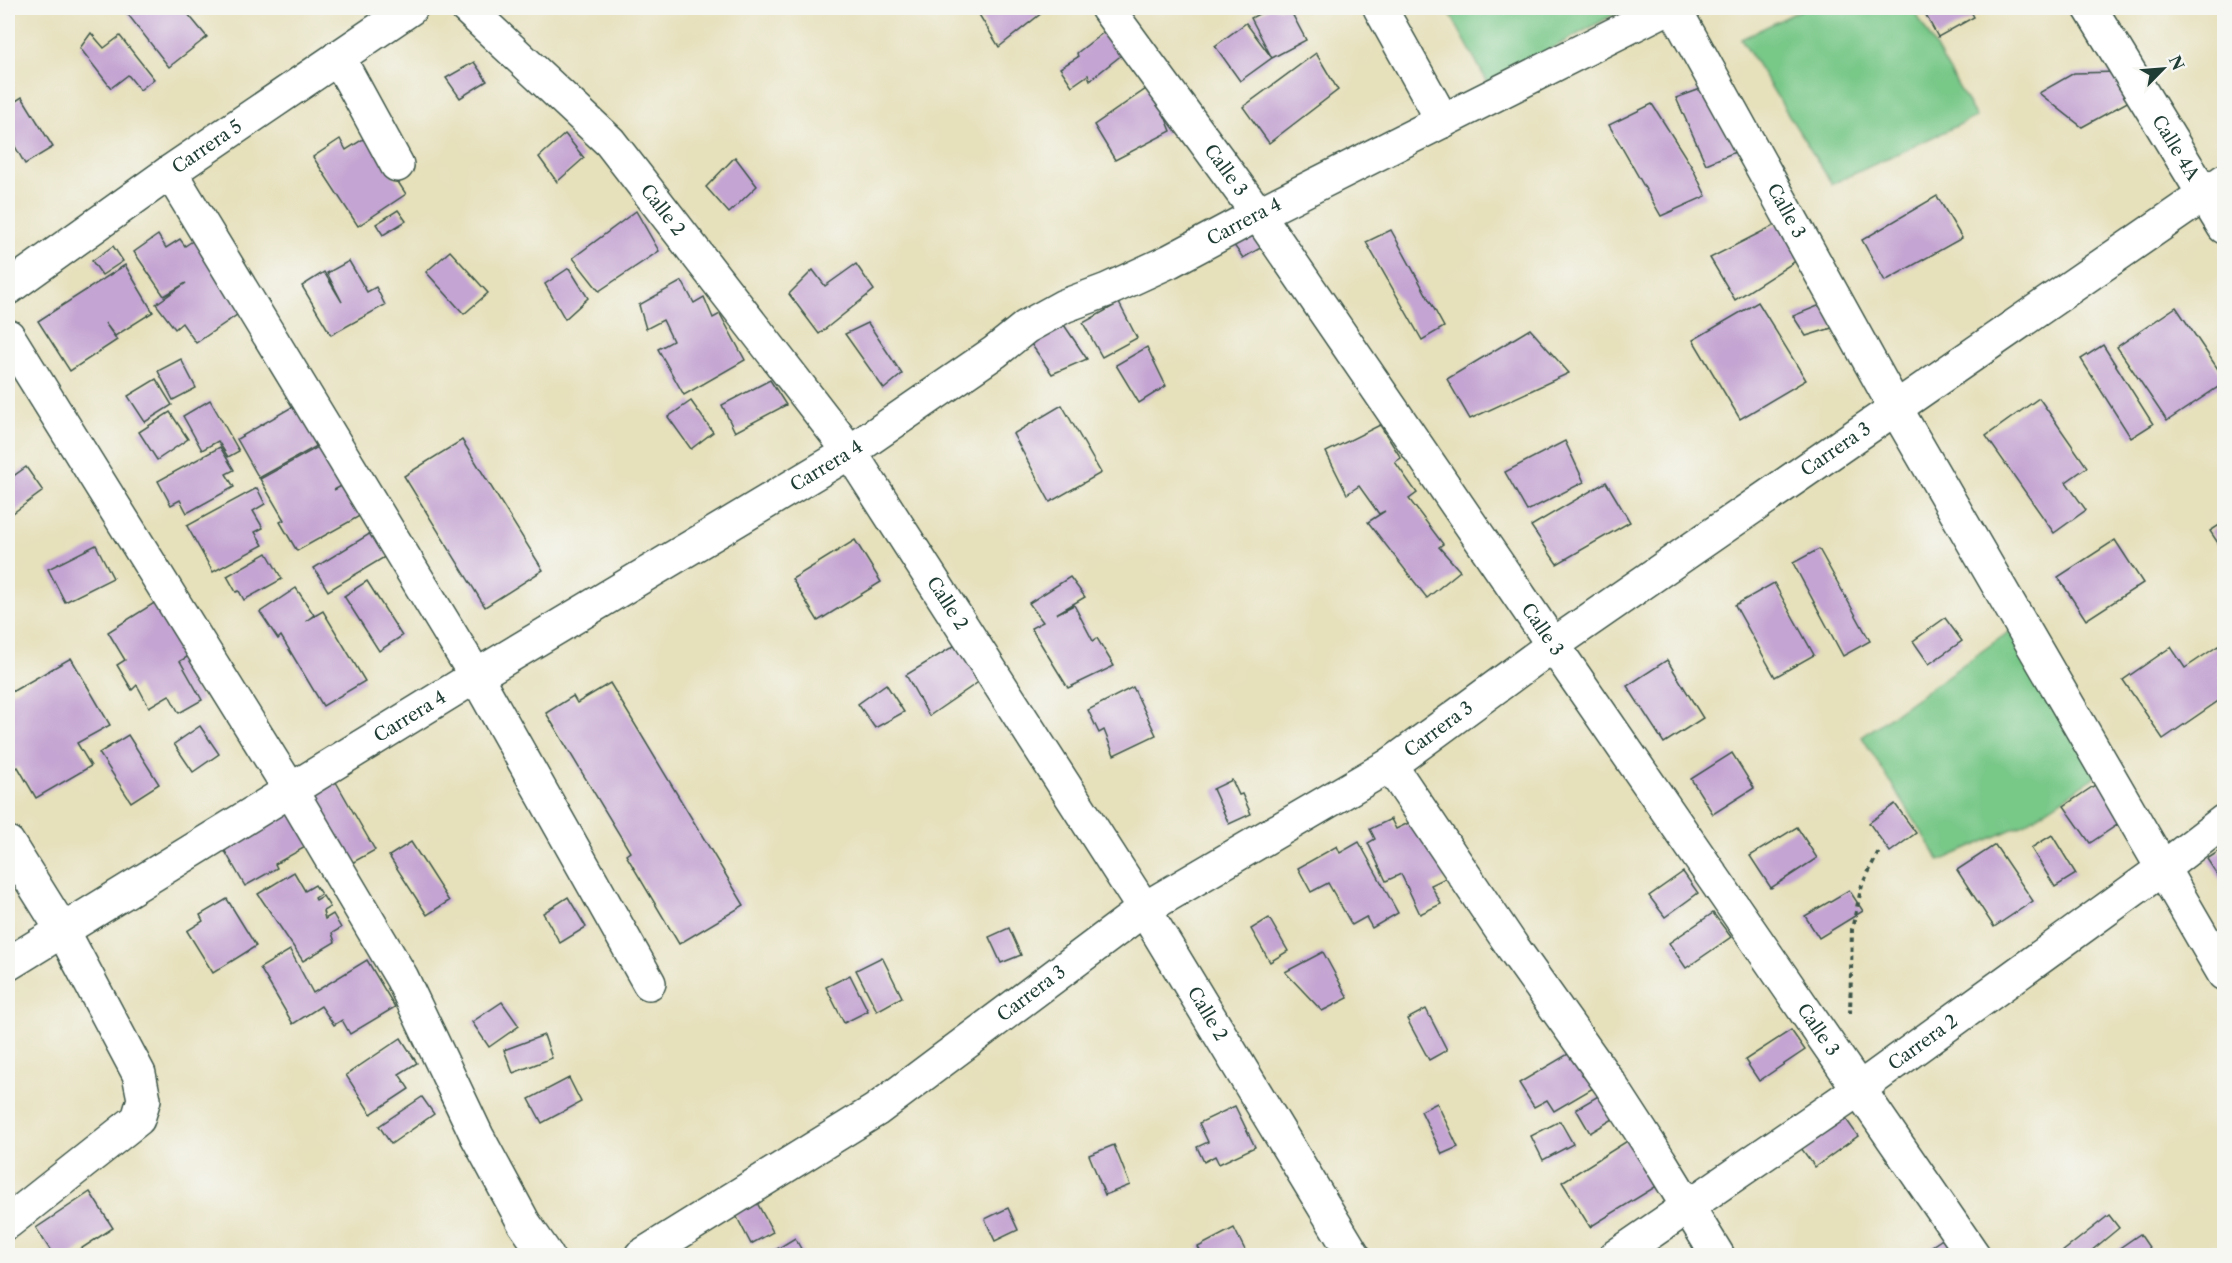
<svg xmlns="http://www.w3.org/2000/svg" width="2232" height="1263" font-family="'Libre Caslon Text',serif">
<rect width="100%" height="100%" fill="#f6f6f2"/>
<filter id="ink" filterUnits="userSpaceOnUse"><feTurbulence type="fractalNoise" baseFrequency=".0167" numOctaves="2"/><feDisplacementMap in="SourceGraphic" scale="12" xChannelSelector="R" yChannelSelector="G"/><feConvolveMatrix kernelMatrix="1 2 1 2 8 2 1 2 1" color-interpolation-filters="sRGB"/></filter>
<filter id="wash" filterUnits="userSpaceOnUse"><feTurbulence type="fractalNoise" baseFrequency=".008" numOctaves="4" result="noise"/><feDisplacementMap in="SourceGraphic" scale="24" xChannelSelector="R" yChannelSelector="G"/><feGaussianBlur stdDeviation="1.35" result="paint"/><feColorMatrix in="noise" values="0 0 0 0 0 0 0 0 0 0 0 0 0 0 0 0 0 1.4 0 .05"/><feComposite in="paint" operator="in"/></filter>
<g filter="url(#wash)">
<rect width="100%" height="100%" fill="#e6e0bb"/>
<g fill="#78c888" stroke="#4c825e" stroke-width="1.5">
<path d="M1447,8h179l-138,75z"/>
<path d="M1805,8h108l63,109 -144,67 -91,-145z"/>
<path d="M2017,626l94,140 -85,57 -86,38 -78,-124z"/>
</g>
<g id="blocks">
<g fill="#c4a4d2">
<path d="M138,8h45l24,29 -38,30 -43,-55z"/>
<path d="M986,8h62l-49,39 -21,-34z"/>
<path d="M1270,8h19l17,32 -34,18 -32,23 -25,-35 31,-23 26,35 -21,-40z"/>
<path d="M1922,8h47l5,9 -36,20z"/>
<path d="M1104,32l19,22 -33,26 -2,-5 -16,11 -12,-18 18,-11 -1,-4z"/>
<path d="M91,33l13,15 16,-12 34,43 -14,11 -12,-15 -17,13 -31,-40z"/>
<path d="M1316,53l22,37 -69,53 -26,-36z"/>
<path d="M474,62l13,19 -27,17 -14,-20z"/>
<path d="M2119,72l14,27 -51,28 -43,-34 35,-20z"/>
<path d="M1152,85l19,46 -56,29 -21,-35z"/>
<path d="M1709,86l31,64 -34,14 -30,-66z"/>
<path d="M22,97l31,50 -28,17 -17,-30v-28z"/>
<path d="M1652,104l40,63 14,29 -45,20 -52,-91z"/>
<path d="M565,134l19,24 -27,24 -18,-25z"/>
<path d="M368,136l38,58 -48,32 -45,-69 27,-18 6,11z"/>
<path d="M735,157l22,29 -28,27 -23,-26z"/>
<path d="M1937,196l25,42 -77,43 -23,-41z"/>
<path d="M398,210l8,11 -23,14 -7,-11z"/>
<path d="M636,211l23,40 -60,40 -26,-33z"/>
<path d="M1249,221l15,25 -21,12 -17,-24z"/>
<path d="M1781,222l21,35 -67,43 -25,-42z"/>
<path d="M1391,230l53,97 -22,13 -56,-98z"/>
<path d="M203,234l47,72 -54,37 -14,-20 -7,6 -19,-25 30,-21 -22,13 -30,-44 24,-17 8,13 14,-9 5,7z"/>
<path d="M113,246l10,15 -21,14 -10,-14z"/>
<path d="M450,251l38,42 -24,21 -38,-42z"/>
<path d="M349,261l18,31 9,-5 9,18 -54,30 -29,-49 22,-14 18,30 -15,-29z"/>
<path d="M856,264l18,26 -55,44 -30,-40 24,-24 12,16z"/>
<path d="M125,265l28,47 -38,24 -10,-13 12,17 -47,31 -32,-50z"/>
<path d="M569,268l19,30 -23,21 -20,-35z"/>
<path d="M682,281l12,22 10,-6 9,21 7,-4 25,46 -61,35 -26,-46 15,-8 -10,-21 -17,9 -7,-24z"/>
<path d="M1758,302l48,78 -66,39 -47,-79z"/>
<path d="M1119,303l18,35 -35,19 -19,-34z"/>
<path d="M1823,304l12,23 -29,9 -13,-20z"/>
<path d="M2176,307l48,71v5l-57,38 -50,-74z"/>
<path d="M1062,322l25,37 -35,15 -23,-33z"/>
<path d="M868,323l34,51 -18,15 -39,-55z"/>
<path d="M1530,329l39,44 -99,46 -23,-40z"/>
<path d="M2103,345l50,79 -22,14 -50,-79z"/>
<path d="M1147,347l19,39 -27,17 -23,-38z"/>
<path d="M181,359l15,29 -23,12 -15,-29z"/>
<path d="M156,379l16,26 -27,17 -17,-26z"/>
<path d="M770,380l16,25 -51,27 -13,-27z"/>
<path d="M2039,398l48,69 -21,15 20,28 -32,23 -68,-97z"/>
<path d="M210,400l29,51 -11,6 -10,-16 -16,9 -19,-34z"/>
<path d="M304,400l22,41 -67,37 -22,-39z"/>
<path d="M691,401l22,31 -22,17 -23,-32z"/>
<path d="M1062,405l39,68 -51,29 -37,-68z"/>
<path d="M170,412l18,27 -31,21 -18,-28z"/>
<path d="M1380,425l21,33 -6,4 22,31 -8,6 34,45 -4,3 21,24 -33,27 -59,-76 17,-11 -6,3 -20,-28 -12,8 -21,-42z"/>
<path d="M462,440l81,130 -58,37 -81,-131z"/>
<path d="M1565,441l19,41 -57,29 -22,-39z"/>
<path d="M327,442l22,40 -15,8 13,-7 18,30 -68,38 -17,-29 4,-2 -24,-41z"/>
<path d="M220,447l14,23 -8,4 8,13 -47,26 -7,-13 -9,5 -13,-24z"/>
<path d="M26,467l17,24 -30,22 -5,-9v-24z"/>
<path d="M1606,482l24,40 -73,42 -26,-38z"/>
<path d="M257,488l8,16 -12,7 10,17 -8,4 8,13 -50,27 -26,-46z"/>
<path d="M2224,522v30l-14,-21z"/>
<path d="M384,525l14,24 -70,42 -14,-23z"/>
<path d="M855,540l26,42 -63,39 -26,-42z"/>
<path d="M2115,540l28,43 -57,37 -28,-43z"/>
<path d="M96,545l17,33 -48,24 -17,-33z"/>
<path d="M1819,549l51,92 -27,15 -50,-93z"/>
<path d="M267,553l15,26 -38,21 -5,-9 -3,1 -9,-16z"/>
<path d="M1070,577l15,20 -29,17 18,-9 19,36 4,-3 17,28 -46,22 -37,-60 12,-6 -14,-19z"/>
<path d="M367,581l35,55 -23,15 -35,-55z"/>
<path d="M1774,583l40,72 -39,22 -40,-72z"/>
<path d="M296,588l18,27 -8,6 17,-10 42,70 -42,25 -42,-70 -3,3 -18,-27z"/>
<path d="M167,595l31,56 -18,10 22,39 -23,13 -10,-18 -20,12 -12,-22 -5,5 -15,-25 8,-5 -17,-28z"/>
<path d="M1945,618l17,23 -33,23 -16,-23z"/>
<path d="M967,638l23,36 -61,42 -23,-41z"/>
<path d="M2218,646l6,9v42l-61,42 -40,-59 48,-33 14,21z"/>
<path d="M71,658l39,67 -33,18 14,23 -55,32 -18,-31 -6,3 -4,-6v-70z"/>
<path d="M1667,660l36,58 -39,25 -37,-57z"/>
<path d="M610,683l134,222 -65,39 -53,-89 4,-3 -84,-139 27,-17 4,7z"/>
<path d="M886,684l18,28 -29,16 -17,-24z"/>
<path d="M1133,687l23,48 -42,20 -10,-25 -5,3 -11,-23z"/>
<path d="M200,726l19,28 -26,18 -19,-28z"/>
<path d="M128,735l31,49 -28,18 -32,-49z"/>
<path d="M1732,753l22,35 -41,26 -22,-35z"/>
<path d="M2104,779l25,38 -39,26 -26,-37z"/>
<path d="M1232,780l7,15 3,-1 9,20 -22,10 -16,-35z"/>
<path d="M336,782l39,68 -25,14 -38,-68z"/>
<path d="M294,802l22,39 -41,23 2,4 -32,18 -24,-42z"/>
<path d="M1895,804l21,29 -26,19 -21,-29z"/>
<path d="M1419,818l31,58 -19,9 10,19 -21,10 -19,-40 -15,7 -18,-38 7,-4 -5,-10 21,-10 5,10z"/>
<path d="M1797,827l20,31 -46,30 -21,-32z"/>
<path d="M2052,835l24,39 -21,13 -24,-39z"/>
<path d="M411,842l38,59 -22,14 -38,-59z"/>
<path d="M1359,842l39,71 -26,15 -6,-11 -14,8 -24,-42 -17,9 -13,-24 39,-22 3,7z"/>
<path d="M1995,845l38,56 -39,26 -37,-57z"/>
<path d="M2224,848v37l-17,-26z"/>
<path d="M294,872l11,19 10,-6 6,9 -6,4 1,2 7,-4 7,11 -7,4 2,8 8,-5 8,14 -9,5 3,9 -32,19 -45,-67z"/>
<path d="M1683,872l15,21 -33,24 -16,-21z"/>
<path d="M1849,890l14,21 -44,27 -14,-22z"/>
<path d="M568,897l18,30 -26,16 -17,-30z"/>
<path d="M227,899l29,47 -43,27 -26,-42 16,-10 -3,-6z"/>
<path d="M1713,913l18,24 -45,31 -17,-25z"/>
<path d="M1269,918l19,33 -18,11 -19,-33z"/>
<path d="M1009,928l12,27 -20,8 -12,-26z"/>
<path d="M290,950l23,43 54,-33 28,47 -45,27 -8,-14 -8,5 -13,-19 -28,18 -33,-56z"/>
<path d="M1323,952l25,46 -26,13 -37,-39z"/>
<path d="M882,957l20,40 -25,14 -21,-41z"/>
<path d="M850,975l18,36 -24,12 -18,-36z"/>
<path d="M502,1002l17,24 -30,21 -17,-25z"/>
<path d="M1426,1009l21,41 -18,10 -22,-41z"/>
<path d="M1791,1030l14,20 -46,31 -14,-21z"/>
<path d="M544,1035l8,23 -39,15 -9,-23z"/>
<path d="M401,1038l16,25 -18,11 10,15 -38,25 -25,-39z"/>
<path d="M1580,1047l15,40 -41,24 -7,-11 -13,7 -15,-24z"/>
<path d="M569,1078l12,24 -39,21 -13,-24z"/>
<path d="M1605,1092l13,24 -28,17 -14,-24z"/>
<path d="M422,1097l12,17 -43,30 -12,-18z"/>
<path d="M1437,1103l21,44 -16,7 -21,-43z"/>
<path d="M1235,1106l20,41 -36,17 -4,-8 -11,6 -7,-15 11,-5 -9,-19z"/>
<path d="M1841,1112l17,24 -43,31 -17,-23z"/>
<path d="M1560,1121l13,23 -30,16 -12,-24z"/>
<path d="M1632,1138l28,46 -70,43 -28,-45z"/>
<path d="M1114,1145l16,40 -25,10 -16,-40z"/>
<path d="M90,1192l23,36 -43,28h-16l-18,-28z"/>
<path d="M751,1192l22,40 -22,12 -21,-40z"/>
<path d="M1008,1208l10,22 -23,11 -10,-22z"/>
<path d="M2109,1215l10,13 -34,28h-28z"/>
<path d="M1234,1228l14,28h-45l-5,-9z"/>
<path d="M1953,1232l17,24h-53z"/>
<path d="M2140,1234l15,22h-47z"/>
<path d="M795,1238l10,18h-31l-2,-4z"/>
</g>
</g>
</g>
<g filter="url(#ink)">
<use href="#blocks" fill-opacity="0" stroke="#3d5548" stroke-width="1.5"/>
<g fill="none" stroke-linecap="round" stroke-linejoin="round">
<defs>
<g id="minor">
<path id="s1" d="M467,8l143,134 240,310 294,457 210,347"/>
<path id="s2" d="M1107,8l151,206 295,431 421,611"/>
<path d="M1380,8l63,113"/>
<path id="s3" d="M1674,8l222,401 328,565"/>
<path id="s4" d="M2090,8l134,219"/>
<path d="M338,57l59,108"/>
<path d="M170,172l306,504 173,307"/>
<path id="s5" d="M8,288l162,-116 241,-164"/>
<path d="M8,336l283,455 111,187 75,158 47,87 23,33"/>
<path d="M1390,765l124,184 96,135 50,77 58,95"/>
<path d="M8,843l55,88 76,143 5,25 -6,20 -130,103"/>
<path id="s6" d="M8,964l468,-288 374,-224 145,-100 31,-25 38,-21 43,-16 63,-29 88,-47 409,-206"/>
<path id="s7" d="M641,1256l235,-146 268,-201 246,-144 163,-120 671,-464"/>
<path id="s8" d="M1616,1256l243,-167 303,-220 62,-48"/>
</g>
</defs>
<use href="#minor" stroke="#3d5548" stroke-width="36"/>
<path stroke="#3d5548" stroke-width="4" stroke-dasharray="4.5 4.5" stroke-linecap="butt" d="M1850,1014l2,-85 10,-44 18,-36"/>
<use href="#minor" stroke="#fff" stroke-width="33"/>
</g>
</g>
<g text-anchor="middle" stroke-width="6" stroke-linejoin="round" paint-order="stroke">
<g font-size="18" fill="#1f3d34" stroke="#f6f6f2">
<text dy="6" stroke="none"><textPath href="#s5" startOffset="244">Carrera 5</textPath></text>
<text dy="6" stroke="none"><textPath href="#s4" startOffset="164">Calle 4A</textPath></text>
<text dy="6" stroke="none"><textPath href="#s2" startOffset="201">Calle 3</textPath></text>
<text dy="6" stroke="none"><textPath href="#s1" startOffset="282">Calle 2</textPath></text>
<text dy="6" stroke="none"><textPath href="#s3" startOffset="232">Calle 3</textPath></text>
<text dy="6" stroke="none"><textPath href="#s6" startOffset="1444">Carrera 4</textPath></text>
<text dy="6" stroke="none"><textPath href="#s7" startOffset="1443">Carrera 3</textPath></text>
<text dy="6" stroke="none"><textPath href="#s6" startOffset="958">Carrera 4</textPath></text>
<text dy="6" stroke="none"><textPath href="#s1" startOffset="768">Calle 2</textPath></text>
<text dy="6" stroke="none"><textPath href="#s2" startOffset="759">Calle 3</textPath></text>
<text dy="6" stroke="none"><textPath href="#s6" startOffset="472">Carrera 4</textPath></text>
<text dy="6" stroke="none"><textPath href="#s7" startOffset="957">Carrera 3</textPath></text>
<text dy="6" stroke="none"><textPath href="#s7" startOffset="471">Carrera 3</textPath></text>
<text dy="6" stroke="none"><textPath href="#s1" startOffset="1254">Calle 2</textPath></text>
<text dy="6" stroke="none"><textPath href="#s2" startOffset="1245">Calle 3</textPath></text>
<text dy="6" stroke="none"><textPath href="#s8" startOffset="374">Carrera 2</textPath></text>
</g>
</g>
<rect width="2232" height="1263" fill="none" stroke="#f6f6f2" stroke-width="30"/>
<g transform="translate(2163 69) rotate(65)" stroke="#f6f6f2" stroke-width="4.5" paint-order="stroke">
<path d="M0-4.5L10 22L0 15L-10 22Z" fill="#1f3d34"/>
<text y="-9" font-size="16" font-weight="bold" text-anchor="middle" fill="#1f3d34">N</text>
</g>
</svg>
